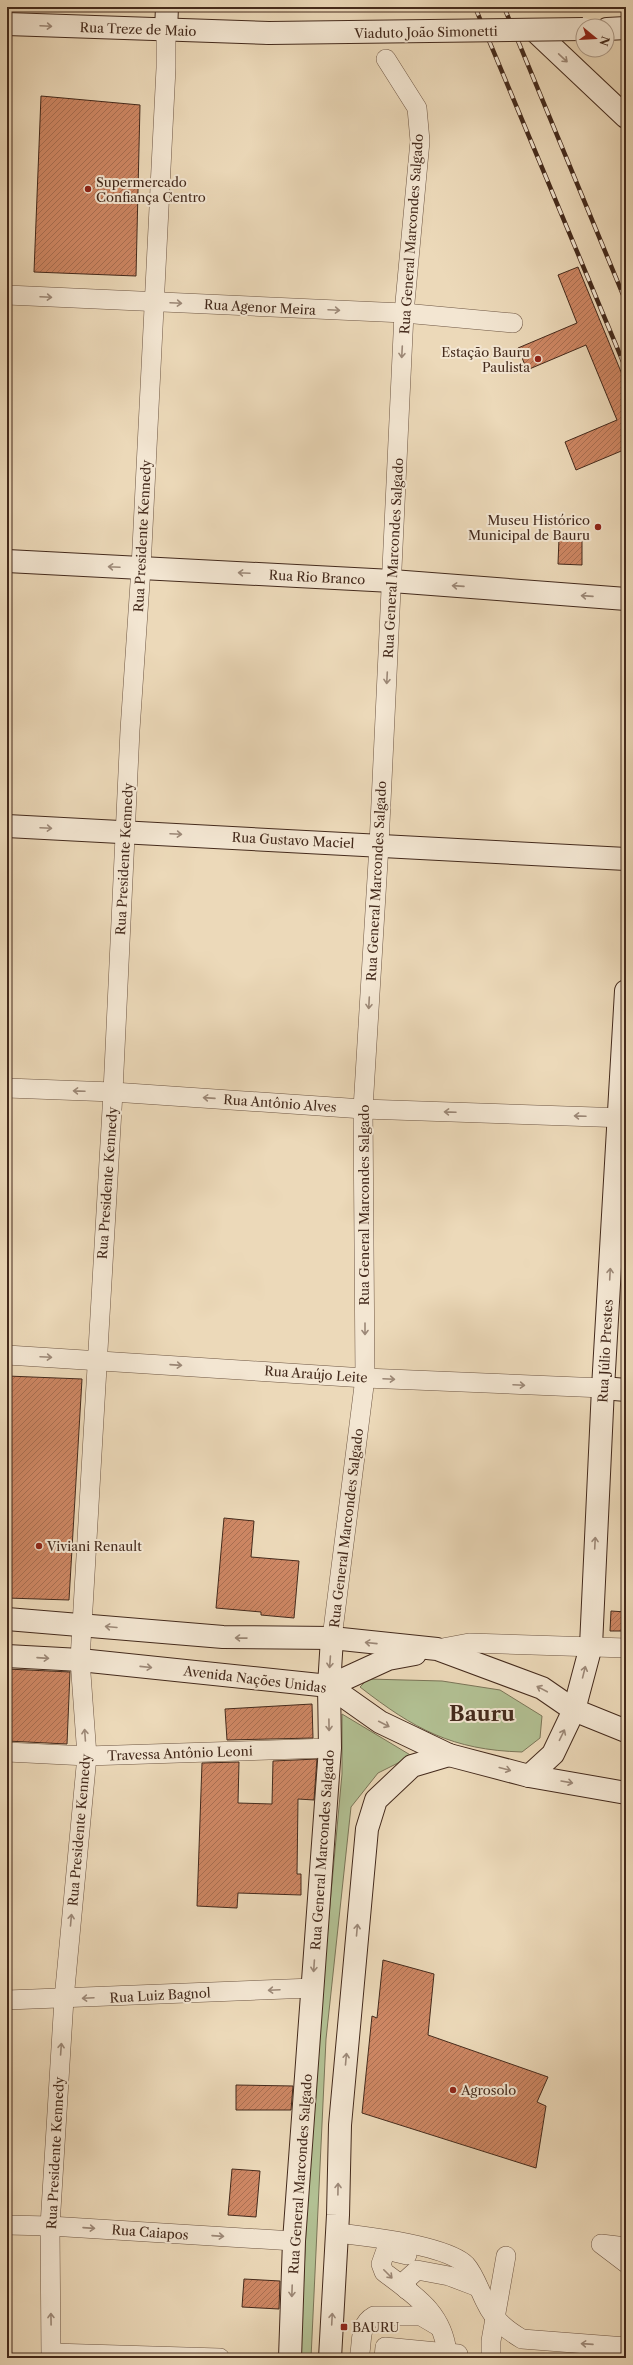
<svg xmlns="http://www.w3.org/2000/svg" width="633" height="2365" font-family="'Libre Caslon Text',serif">
<defs>
<pattern id="building-hatch" width="6" height="6" patternUnits="userSpaceOnUse"><rect width="6" height="6" fill="#ce8764"/><path d="M-1 1l2-2M0 6l6-6M5 7l2-2" fill="none" stroke="#a96f52"/></pattern>
</defs>
<rect width="100%" height="100%" fill="#ecd9b9"/>
<filter id="stains"><feTurbulence type="fractalNoise" baseFrequency=".005" numOctaves="4"/><feColorMatrix values="0 0 0 0 .2 0 0 0 0 .09 0 0 0 0 .02 0 0 0 .5 -.17"/></filter>
<radialGradient id="worn" r=".72"><stop offset=".6" stop-color="#630" stop-opacity="0"/><stop offset="1" stop-color="#630" stop-opacity=".3"/></radialGradient>
<g fill="#b2c093" stroke="#7b7558">
<path d="M368,1679l74,2 58,9 42,26 -2,22 -18,14c-70,-2 -108,-23 -162,-65z"/>
<path d="M342,1714l70,42 -34,17 -27,34 -25,232 -15,319h-11l12,-258 30,-326z"/>
</g>
<g fill="url(#building-hatch)" stroke="#442a1c">
<path d="M41,96l99,9 -4,171 -102,-4z"/>
<path d="M578,267l48,117v65l-50,21 -11,-28 52,-22 -31,-75 -59,25 -9,-22 59,-25 -19,-48z"/>
<path d="M559,538l23,1v26l-24,-1z"/>
<path d="M7,1376l75,3 -13,221 -62,-2z"/>
<path d="M224,1518l30,3 -3,36 48,4 -5,57 -33,-3v-3l-45,-4z"/>
<path d="M611,1611l15,1v19h-16z"/>
<path d="M7,1669l63,3 -3,72 -60,-3z"/>
<path d="M312,1704l1,34 -86,2 -2,-31z"/>
<path d="M317,1759l-3,41 -16,-1 -1,75h4v21l-63,-2 -1,15 -40,-2 5,-143 37,-1 -1,41 34,1 1,-43z"/>
<path d="M383,1960l51,14 -6,61 120,42 -11,25 9,4 -10,62 -174,-55 10,-97 5,2z"/>
<path d="M236,2085l57,1 -2,24h-55z"/>
<path d="M232,2169l28,2 -4,46 -28,-2z"/>
<path d="M244,2279l36,2 -1,28 -37,-2z"/>
</g>
<g fill="none" stroke-linecap="round" stroke-linejoin="round">
<defs>
<g id="street">
<path d="M7,295l397,18 109,10"/>
<path d="M7,1088l106,4 250,17 263,9"/>
<path d="M7,1355l358,23 238,10"/>
<path d="M332,1638l33,-260 -2,-269 16,-264 25,-532 16,-172 -3,-33 -31,-49"/>
<path d="M437,1649l32,-6 157,5"/>
<path d="M7,1752l80,4 243,-8"/>
<path d="M7,2000l306,-12"/>
<path d="M7,2225l43,1 244,15"/>
<path d="M337,2233c28,3 109,12 129,32 9,10 14,27 20,38 8,17 21,27 36,36l104,8"/>
<path d="M626,2247l-25,-3 25,19"/>
<path d="M407,2255l-21,-5 -5,14 3,8c30,23 59,40 63,81"/>
<path d="M407,2290l-1,-10 11,-10 32,6 29,11"/>
<path d="M52,2353l168,5"/>
<path d="M51,2358l-1,-132 14,-227 23,-243 -7,-96 33,-568 17,-362 11,-162 25,-500v-38"/>
<path d="M359,2358c4,-16 -1,-33 15,-42h47l17,10"/>
<path d="M384,2358l1,-11 73,7"/>
<path d="M491,2358v-17l15,-85"/>
</g>
<g id="secondary">
<path d="M7,24l262,9"/>
<path d="M607,29l19,-1"/>
<path d="M166,30l1,-23"/>
<path d="M535,31l91,86"/>
<path d="M7,561l385,20 234,18"/>
<path d="M7,826l619,33"/>
<path d="M603,1388l23,2"/>
<path d="M7,1619l216,18 109,1 105,11 105,39 32,22 52,21"/>
<path d="M7,1656l73,4 249,26 51,36 69,33 80,21 97,17"/>
<path d="M329,1686l59,-27 27,-5"/>
<path d="M529,1776l24,-22 21,-44 17,-64 12,-258 23,-397"/>
<path d="M290,2358l4,-117 36,-493 -1,-62 3,-48"/>
<path d="M330,2358l8,-143 2,-90 27,-296 9,-29 36,-34 37,-11"/>
</g>
</defs>
<use href="#street" stroke="#6e5643" stroke-width="20"/>
<use href="#secondary" stroke="#442a1c" stroke-width="24"/>
<use href="#street" stroke="#f3e6d2" stroke-width="19"/>
<use href="#secondary" stroke="#f3e6d2" stroke-width="22"/>
<defs>
<g id="rail">
<path d="M475,7l151,362"/>
<path d="M504,7l122,295"/>
</g>
</defs>
<use href="#rail" stroke="#442a1c" stroke-width="4.5"/>
<use href="#rail" stroke="#f3e6d2" stroke-width="3" stroke-dasharray="9" stroke-linecap="butt"/>
<defs>
<path id="secondary-bridge" d="M269,33l314,-4"/>
</defs>
<use href="#secondary-bridge" stroke="#442a1c" stroke-width="24" stroke-linecap="butt"/>
<use href="#secondary-bridge" stroke="#f3e6d2" stroke-width="22"/>
</g>
<defs><path id="oneway-shaft" d="M-6 0H5M1.5-3L5.5 0L1.5 3" fill="none" stroke-width="1.6" stroke-linecap="round" stroke-linejoin="round"/></defs>
<g stroke="#9c8877">
<use href="#oneway-shaft" transform="translate(46 26) rotate(3)"/>
<use href="#oneway-shaft" transform="translate(563 58) rotate(43)"/>
<use href="#oneway-shaft" transform="translate(46 297) rotate(3)"/>
<use href="#oneway-shaft" transform="translate(176 303) rotate(3)"/>
<use href="#oneway-shaft" transform="translate(334 310) rotate(3)"/>
<use href="#oneway-shaft" transform="translate(402 352) rotate(93)"/>
<use href="#oneway-shaft" transform="translate(114 567) rotate(-177)"/>
<use href="#oneway-shaft" transform="translate(244 573) rotate(-177)"/>
<use href="#oneway-shaft" transform="translate(458 586) rotate(-176)"/>
<use href="#oneway-shaft" transform="translate(587 596) rotate(-176)"/>
<use href="#oneway-shaft" transform="translate(387 678) rotate(93)"/>
<use href="#oneway-shaft" transform="translate(46 828) rotate(3)"/>
<use href="#oneway-shaft" transform="translate(176 834) rotate(3)"/>
<use href="#oneway-shaft" transform="translate(369 1003) rotate(93)"/>
<use href="#oneway-shaft" transform="translate(79 1091) rotate(-178)"/>
<use href="#oneway-shaft" transform="translate(209 1098) rotate(-176)"/>
<use href="#oneway-shaft" transform="translate(450 1112) rotate(-178)"/>
<use href="#oneway-shaft" transform="translate(580 1116) rotate(-178)"/>
<use href="#oneway-shaft" transform="translate(610 1274) rotate(-87)"/>
<use href="#oneway-shaft" transform="translate(365 1329) rotate(90)"/>
<use href="#oneway-shaft" transform="translate(46 1357) rotate(3)"/>
<use href="#oneway-shaft" transform="translate(176 1365) rotate(4)"/>
<use href="#oneway-shaft" transform="translate(389 1379) rotate(3)"/>
<use href="#oneway-shaft" transform="translate(519 1385) rotate(3)"/>
<use href="#oneway-shaft" transform="translate(595 1543) rotate(-87)"/>
<use href="#oneway-shaft" transform="translate(111 1627) rotate(-175)"/>
<use href="#oneway-shaft" transform="translate(241 1638) rotate(-179)"/>
<use href="#oneway-shaft" transform="translate(371 1643) rotate(-174)"/>
<use href="#oneway-shaft" transform="translate(43 1658) rotate(4)"/>
<use href="#oneway-shaft" transform="translate(330 1662) rotate(94)"/>
<use href="#oneway-shaft" transform="translate(146 1667) rotate(6)"/>
<use href="#oneway-shaft" transform="translate(584 1672) rotate(-76)"/>
<use href="#oneway-shaft" transform="translate(542 1689) rotate(-152)"/>
<use href="#oneway-shaft" transform="translate(384 1724) rotate(27)"/>
<use href="#oneway-shaft" transform="translate(329 1725) rotate(89)"/>
<use href="#oneway-shaft" transform="translate(85 1735) rotate(-94)"/>
<use href="#oneway-shaft" transform="translate(562 1735) rotate(-64)"/>
<use href="#oneway-shaft" transform="translate(505 1769) rotate(15)"/>
<use href="#oneway-shaft" transform="translate(567 1782) rotate(10)"/>
<use href="#oneway-shaft" transform="translate(71 1920) rotate(-85)"/>
<use href="#oneway-shaft" transform="translate(357 1930) rotate(-85)"/>
<use href="#oneway-shaft" transform="translate(314 1966) rotate(94)"/>
<use href="#oneway-shaft" transform="translate(274 1990) rotate(177)"/>
<use href="#oneway-shaft" transform="translate(88 1998) rotate(177)"/>
<use href="#oneway-shaft" transform="translate(61 2049) rotate(-86)"/>
<use href="#oneway-shaft" transform="translate(346 2059) rotate(-85)"/>
<use href="#oneway-shaft" transform="translate(338 2189) rotate(-89)"/>
<use href="#oneway-shaft" transform="translate(89 2228) rotate(4)"/>
<use href="#oneway-shaft" transform="translate(218 2236) rotate(4)"/>
<use href="#oneway-shaft" transform="translate(388 2274) rotate(45)"/>
<use href="#oneway-shaft" transform="translate(292 2291) rotate(92)"/>
<use href="#oneway-shaft" transform="translate(51 2319) rotate(-91)"/>
<use href="#oneway-shaft" transform="translate(332 2319) rotate(-87)"/>
<use href="#oneway-shaft" transform="translate(587 2344) rotate(-176)"/>
</g>
<g fill="#8f2418" stroke="#f3e6d2" stroke-width="1.5">
<circle cx="88" cy="189" r="4"/>
<circle cx="538" cy="359" r="4"/>
<circle cx="598" cy="527" r="4"/>
<circle cx="39" cy="1546" r="4"/>
<circle cx="453" cy="2090" r="4"/>
<rect x="340" y="2323" width="8" height="8" rx="2"/>
</g>
<g text-anchor="middle" stroke-width="4" stroke-linejoin="round" paint-order="stroke">
<g font-size="13" fill="#442a1c" stroke="#f3e6d2">
<text transform="translate(138 29) rotate(2)" y="5">Rua Treze de Maio</text>
<text transform="translate(426 32) rotate(-1)" y="5">Viaduto João Simonetti</text>
<text transform="translate(411 234) rotate(-86)" y="5">Rua General Marcondes Salgado</text>
<text transform="translate(260 307) rotate(3)" y="5">Rua Agenor Meira</text>
<text transform="translate(142 536) rotate(-87)" y="5">Rua Presidente Kennedy</text>
<text transform="translate(393 558) rotate(-87)" y="5">Rua General Marcondes Salgado</text>
<text transform="translate(317 577) rotate(3)" y="5">Rua Rio Branco</text>
<text transform="translate(293 840) rotate(3)" y="5">Rua Gustavo Maciel</text>
<text transform="translate(124 859) rotate(-87)" y="5">Rua Presidente Kennedy</text>
<text transform="translate(376 881) rotate(-87)" y="5">Rua General Marcondes Salgado</text>
<text transform="translate(280 1103) rotate(4)" y="5">Rua Antônio Alves</text>
<text transform="translate(107 1183) rotate(-86)" y="5">Rua Presidente Kennedy</text>
<text transform="translate(364 1205) rotate(-90)" y="5">Rua General Marcondes Salgado</text>
<text transform="translate(605 1351) rotate(-87)" y="5">Rua Júlio Prestes</text>
<text transform="translate(316 1374) rotate(4)" y="5">Rua Araújo Leite</text>
<text transform="translate(346 1528) rotate(-83)" y="5">Rua General Marcondes Salgado</text>
<text transform="translate(255 1679) rotate(7)" y="5">Avenida Nações Unidas</text>
<text transform="translate(180 1753) rotate(-2)" y="5">Travessa Antônio Leoni</text>
<text transform="translate(79 1830) rotate(-85)" y="5">Rua Presidente Kennedy</text>
<text transform="translate(322 1850) rotate(-86)" y="5">Rua General Marcondes Salgado</text>
<text transform="translate(160 1995) rotate(-3)" y="5">Rua Luiz Bagnol</text>
<text transform="translate(55 2153) rotate(-87)" y="5">Rua Presidente Kennedy</text>
<text transform="translate(300 2174) rotate(-86)" y="5">Rua General Marcondes Salgado</text>
<text transform="translate(150 2232) rotate(4)" y="5">Rua Caiapos</text>
</g>
<g font-size="13" fill="#442a1c" stroke="#f3e6d2" text-anchor="start">
<text x="96" y="187">Supermercado<tspan x="96" dy="15">Confiança Centro</tspan></text>
<text x="530" y="357" text-anchor="end">Estação Bauru<tspan x="530" dy="15">Paulista</tspan></text>
<text x="590" y="525" text-anchor="end">Museu Histórico<tspan x="590" dy="15">Municipal de Bauru</tspan></text>
<text x="47" y="1551">Viviani Renault</text>
<text x="461" y="2095">Agrosolo</text>
<text x="352" y="2332">BAURU</text>
</g>
<g font-size="21" font-weight="bold" fill="#442a1c" stroke="#f3e6d2">
<text x="482" y="1721">Bauru</text>
</g>
</g>
<rect width="633" height="2365" fill="none" stroke="#ecd9b9" stroke-width="24"/>
<rect x="8" y="8" width="617" height="2349" fill="none" stroke="#442a1c" stroke-width="2"/>
<rect x="12" y="12" width="609" height="2341" fill="none" stroke="#442a1c"/>
<g transform="translate(595 38) rotate(108)"><circle r="19" fill="#f3e6d2" stroke="#ad9b89"/>
<path d="M0-3L7 15L0 10L-7 15Z" fill="#8f2418"/>
<text y="-6" font-size="11" font-weight="bold" text-anchor="middle" fill="#442a1c">N</text>
</g>
<rect width="100%" height="100%" filter="url(#stains)"/>
<rect width="100%" height="100%" fill="url(#worn)"/>
</svg>
